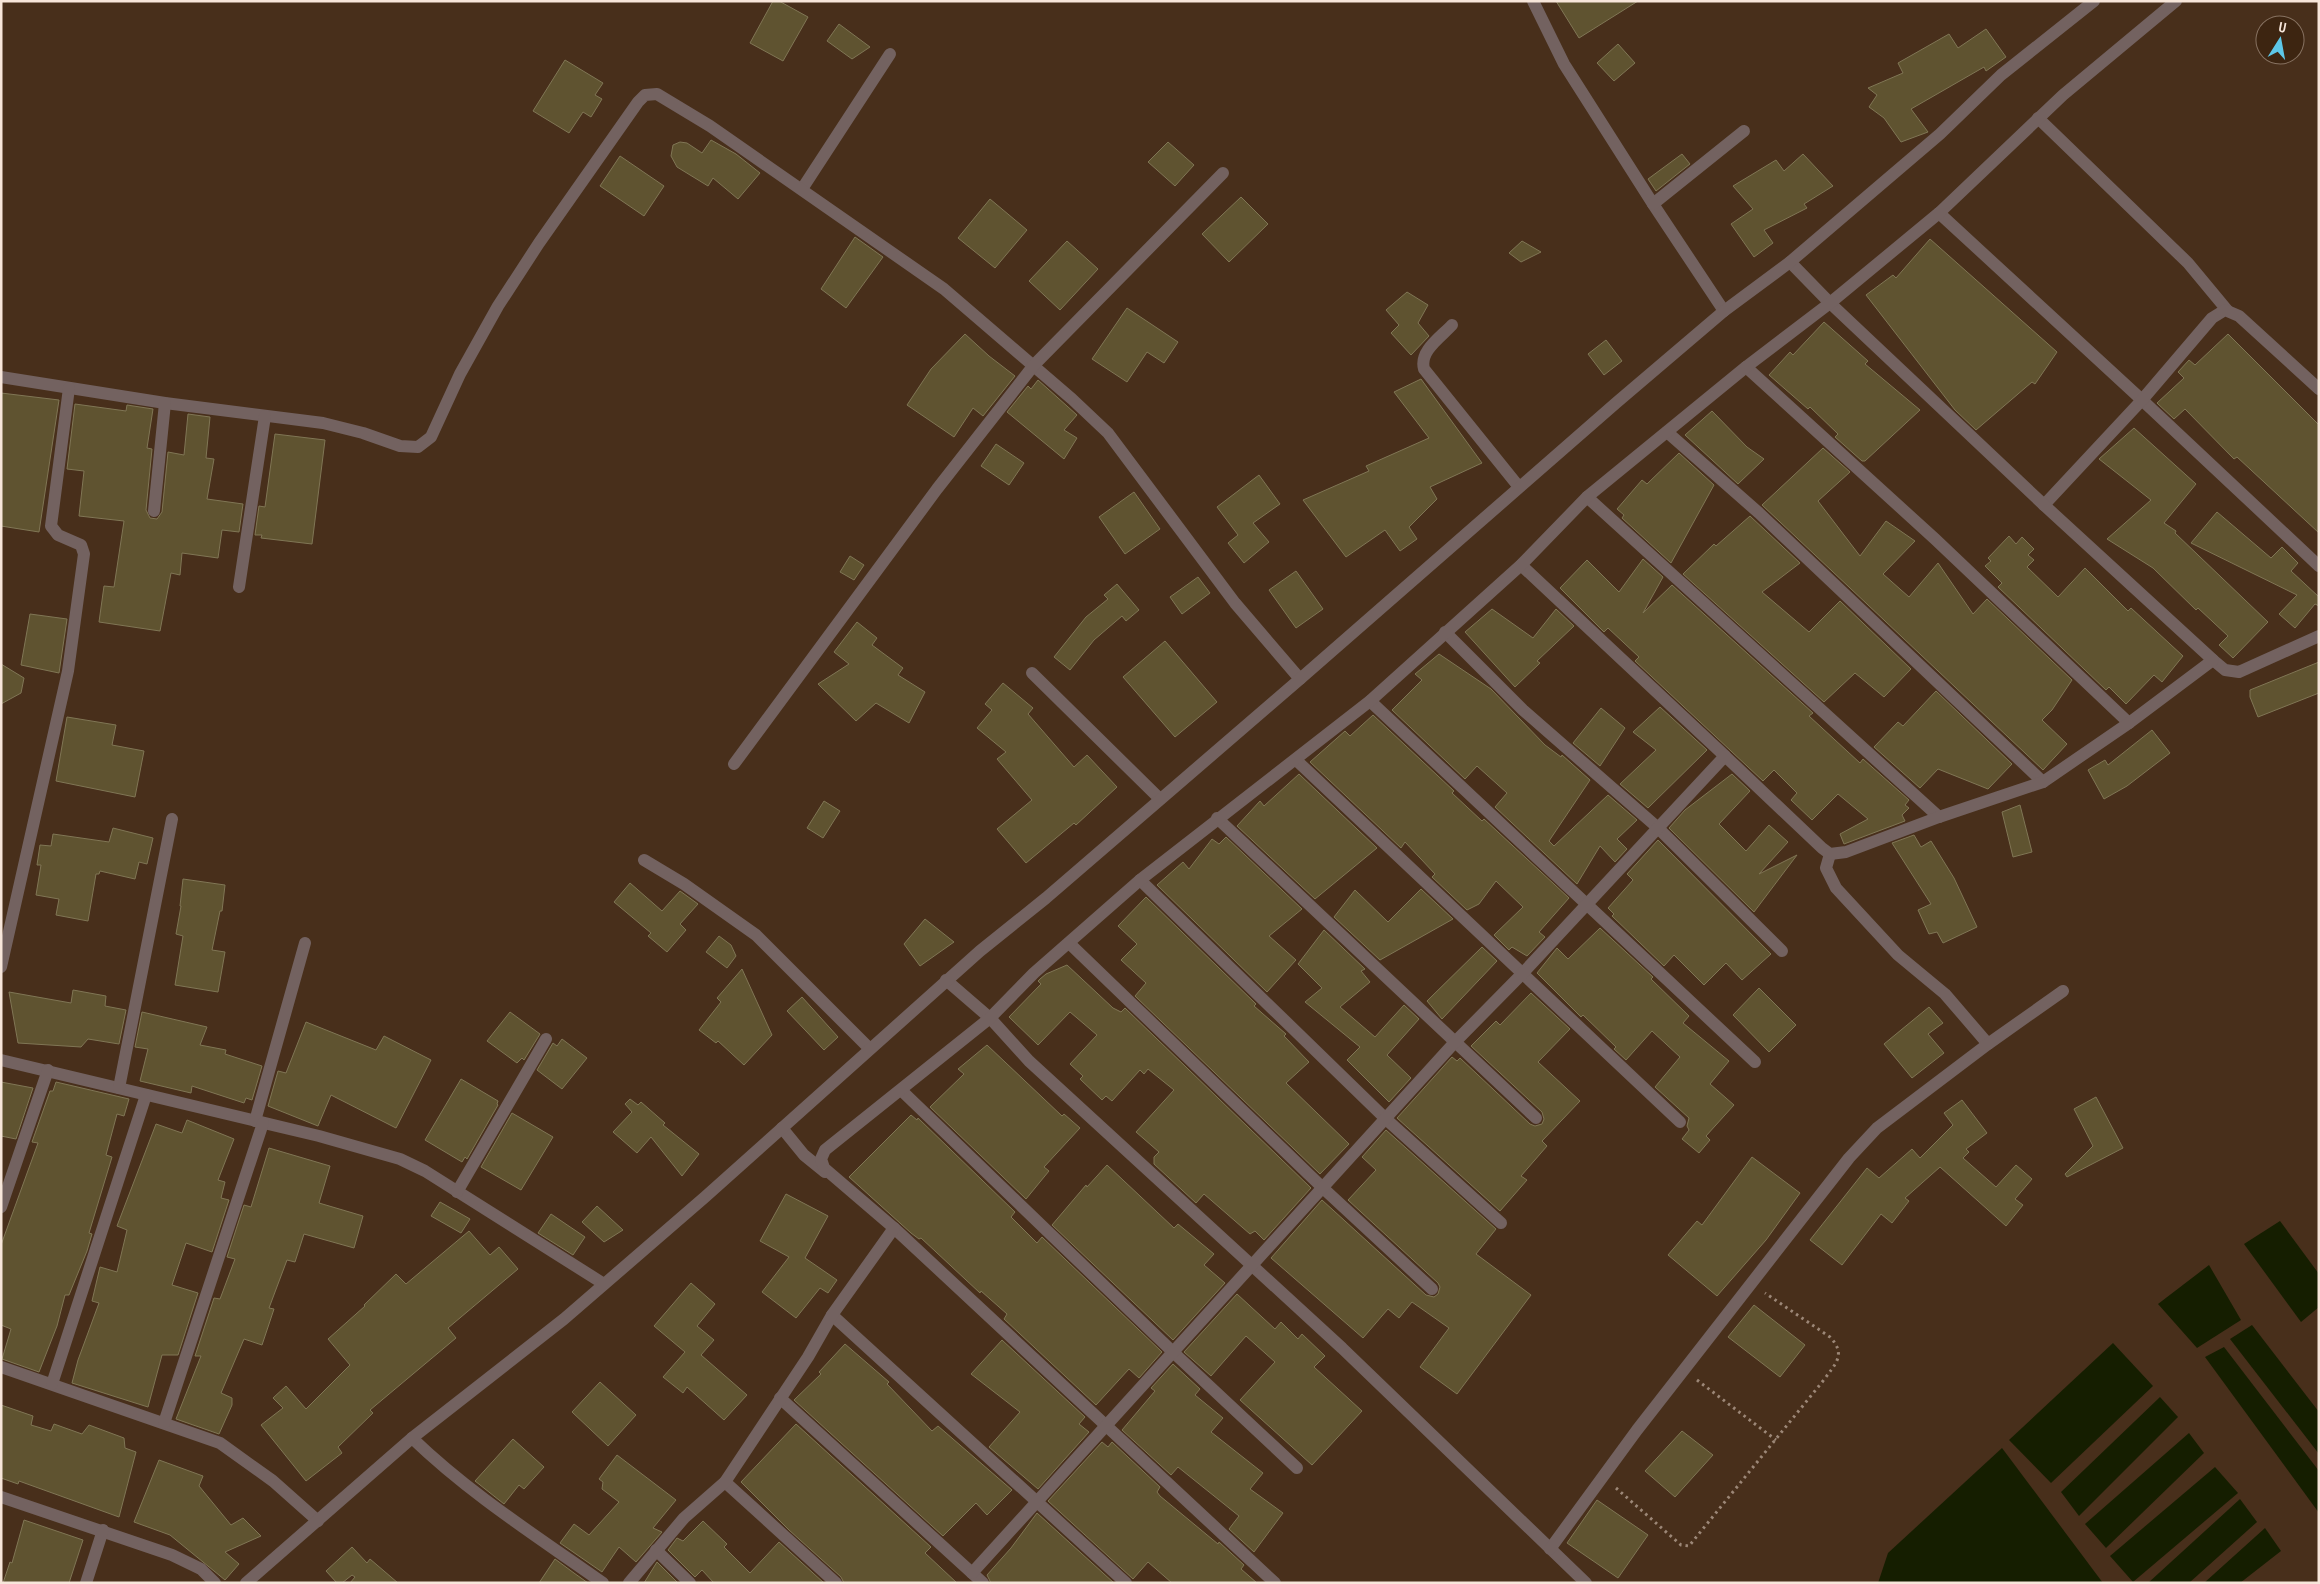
<svg xmlns="http://www.w3.org/2000/svg" width="2320" height="1584" font-family="'PT Sans Narrow',sans-serif">
<rect width="100%" height="100%" fill="#482f1b"/>
<g fill="#151e00">
<path d="M2280,1221l39,53v33l-18,15 -57,-78z"/>
<path d="M2209,1265l32,55 -44,28 -39,-44z"/>
<path d="M2252,1325l67,87v42l-89,-115z"/>
<path d="M2113,1343l40,43 -102,97 -42,-43z"/>
<path d="M2224,1347l95,124v42l-114,-156z"/>
<path d="M2160,1397l18,20 -99,99 -18,-24z"/>
<path d="M2189,1433l15,20 -98,95 -21,-24z"/>
<path d="M2002,1448l101,135h-225l10,-30z"/>
<path d="M2215,1467l23,26 -105,89 -23,-26z"/>
<path d="M2240,1499l17,23 -68,61h-41z"/>
<path d="M2265,1528l16,23 -41,32h-36z"/>
</g>
<g fill="#5f5330" stroke="#807655">
<path d="M773,1h6l29,16 -25,44 -33,-18z"/>
<path d="M1556,1h82l-59,37z"/>
<path d="M839,24l31,23 -18,12 -25,-18z"/>
<path d="M1986,29l20,28 -20,14 -2,-4 -73,42 17,23 -27,10 -17,-24 -15,-11 8,-12 -9,-7 35,-15 -5,-10 51,-29 9,14z"/>
<path d="M1618,44l17,19 -21,18 -17,-18z"/>
<path d="M565,60l38,23 -8,12 7,4 -11,18 -8,-5 -14,21 -36,-22z"/>
<path d="M711,140l25,14 24,19 -22,26 -25,-21 -5,8 -31,-19 -6,-11 2,-11 7,-3 7,1 15,10z"/>
<path d="M1168,142l26,23 -19,21 -27,-24z"/>
<path d="M1682,154l8,10 -34,27 -8,-12z"/>
<path d="M1803,154l30,32 -29,18 3,4 -43,22 9,13 -19,14 -23,-33 22,-15 -20,-23 43,-26 8,11z"/>
<path d="M620,156l44,30 -20,30 -44,-30z"/>
<path d="M1241,197l27,27 -39,38 -27,-28z"/>
<path d="M990,199l37,31 -32,38 -37,-30z"/>
<path d="M855,237l28,20 -37,51 -25,-19z"/>
<path d="M1930,239l127,113 -22,32 -3,-2 -56,48 -21,-20 -89,-115 27,-20 3,3z"/>
<path d="M1067,241l31,28 -38,41 -31,-29z"/>
<path d="M1522,241l19,11 -20,10 -12,-9z"/>
<path d="M1407,292l21,13 -10,18 11,13 -18,19 -20,-22 8,-8 -13,-15z"/>
<path d="M1127,308l51,34 -14,21 -17,-11 -20,30 -35,-23z"/>
<path d="M1824,322l44,39 -3,3 55,46 -55,51h-3l-27,-24 3,-3 -28,-27 -2,2 -39,-34 21,-23 3,3z"/>
<path d="M965,334l24,22 26,20 -32,40 -10,-8 -19,29 -47,-32 24,-36z"/>
<path d="M2228,334l91,91v108l-82,-76 -3,2 -49,-50 -11,10 -17,-16 27,-25 -6,-6 11,-12 6,5z"/>
<path d="M1606,340l16,21 -18,14 -16,-21z"/>
<path d="M1421,379l61,84 -52,24 7,12 -28,28 8,12 -17,12 -15,-21 -39,27 -43,-57 66,-29 -3,-5 63,-28 -35,-46z"/>
<path d="M1038,380l39,35 -13,15 13,8 -13,21 -57,-47 21,-26 3,3z"/>
<path d="M1,393l58,7 -20,132 -38,-6z"/>
<path d="M75,404l51,7 1,-6 26,4 -6,39 5,1 -6,61 4,8 7,1 5,-7 6,-60 16,3 4,-41 22,3 -4,41 8,1 -7,40 36,5 -4,28 -17,-2 -4,28 -36,-5 -2,22 -9,-2 -11,58 -61,-9 5,-36 10,1 10,-66 -45,-5 5,-45 -17,-2z"/>
<path d="M1712,411l35,36 17,12 -26,25 -53,-49z"/>
<path d="M2134,428l62,56 -32,39 12,8 -1,2 93,89 -35,36 -14,-13 9,-9 -30,-28 -2,2 -43,-42 -46,-29 44,-39 -52,-41z"/>
<path d="M275,434l50,6 -13,104 -51,-6 1,-3h-7l4,-29 6,1z"/>
<path d="M996,444l28,19 -15,22 -28,-19z"/>
<path d="M1823,448l27,24 -32,29 42,55 26,-35 29,20 -32,33 26,23 29,-34 35,51 14,-15 85,81 -20,30 -10,10 25,24 -24,26 -281,-265z"/>
<path d="M1679,453l35,32 -43,78 -49,-45 2,-3 -7,-6 25,-29 5,4z"/>
<path d="M1259,475l21,29 -27,19 16,19 -25,21 -16,-20 10,-8 -21,-28z"/>
<path d="M1134,492l26,37 -35,25 -26,-37z"/>
<path d="M2217,512l54,46 11,-11 16,16 -7,8 28,26v9l-4,-2 -20,24 -16,-14 18,-19 -106,-52z"/>
<path d="M1750,516l50,47 -38,29 47,40 31,-31 71,68 -27,28 -29,-24 -31,29 -141,-128 31,-30 2,2z"/>
<path d="M2009,536l7,8 6,-7 12,12 -6,6 6,5 -7,7 31,30 27,-29 43,43 3,-3 52,48 -21,26 -8,-7 -28,29 -17,-17 -3,3 -108,-103 4,-4 -17,-17 6,-5 -3,-3z"/>
<path d="M850,556l14,9 -10,15 -14,-8z"/>
<path d="M1643,559l20,18 -20,36 29,-28 141,128 -4,3 51,47 3,-4 46,41 -4,5 4,3 -7,7 3,6 -61,23 -4,-10 28,-15 -30,-25 -26,26 -21,-20 6,-7 -23,-23 -11,11 -128,-120 4,-4 -31,-29 -4,4 -44,-44 27,-28 32,32z"/>
<path d="M1296,571l27,38 -27,19 -27,-38z"/>
<path d="M1198,577l12,16 -28,21 -12,-17z"/>
<path d="M1117,584l22,26 -13,11 -4,-5 -28,24 -24,30 -16,-13 32,-40 22,-18 -4,-4z"/>
<path d="M1492,609l41,29 23,-29 18,17 -37,35 3,2 -25,24 -50,-55z"/>
<path d="M30,614l37,5 -8,54 -38,-8z"/>
<path d="M857,622l20,16 -5,7 31,23 -5,7 27,17 -16,31 -33,-20 -20,18 -38,-37 31,-20 -15,-12z"/>
<path d="M1165,641l52,61 -42,35 -52,-60z"/>
<path d="M1439,654l52,35 54,56 16,12 1,-2 28,25 -41,61 5,5 54,-51 29,25 -20,19 10,10 -12,13 -15,-16 -23,38 -82,-77 12,-14 -30,-27 -12,13 -73,-69 30,-30 -7,-6z"/>
<path d="M2319,662v31l-61,24 -8,-20v-7z"/>
<path d="M1,664l23,14 -3,15 -20,11z"/>
<path d="M1003,683l30,25 -5,6 46,53 13,-12 30,32 -41,38 -2,-2 -48,40 -29,-34 35,-29 -35,-41 9,-7 -29,-24 15,-18 -7,-6z"/>
<path d="M1936,691l76,73 -24,25 -50,-20 -18,19 -46,-41 24,-25 5,4z"/>
<path d="M1660,707l47,43 -59,58 -28,-24 36,-34 -23,-18z"/>
<path d="M1601,708l24,20 -25,38 -27,-23z"/>
<path d="M1373,715l81,76 -2,2 30,28 2,-2 85,79 -30,34 6,5 -18,19 -15,-9 -3,3 -15,-15 29,-28 -27,-26 -17,23 -12,6 -35,-33 3,-3 -30,-32 -4,6 -91,-86 35,-31 5,5z"/>
<path d="M67,717l49,8 -4,20 32,6 -9,46 -79,-16z"/>
<path d="M2152,730l18,23 -43,33 -23,13 -16,-29 17,-10 3,5z"/>
<path d="M1299,774l78,74 -62,51 -78,-73 23,-25 4,5z"/>
<path d="M1732,774l18,17 -31,33 27,27 23,-26 19,17 -29,32 38,-19 -43,57 -85,-84 16,-18z"/>
<path d="M824,801l16,10 -17,27 -16,-10z"/>
<path d="M2020,805l12,47 -19,5 -11,-45z"/>
<path d="M113,828l40,10 -6,26 -8,-2 -4,17 -35,-8 -1,3h-3l-8,47 -32,-6 3,-16 -23,-4 5,-30h-4l3,-20 11,1 2,-12 56,8z"/>
<path d="M1914,835l7,12 10,-6 23,37 23,49 -34,16 -6,-11 -8,2 -11,-24 13,-6 -39,-61z"/>
<path d="M1226,837l76,72 -33,27 27,24 -29,32 -110,-107 26,-23 6,7 23,-30 7,5z"/>
<path d="M1658,840l113,114 -29,26 -16,-17 -22,22 -30,-30 -10,11 -52,-50 2,-2 -6,-6 25,-28 -6,-6z"/>
<path d="M183,879l42,6 -3,26h-2l-8,39 13,2 -7,40 -43,-7 8,-49 -7,-2 5,-28h-1z"/>
<path d="M630,883l32,28 18,-20 18,13 -18,20 6,6 -19,22 -19,-16 3,-3 -37,-31z"/>
<path d="M1421,889l32,30 -73,41 -46,-43 21,-27 33,32z"/>
<path d="M1146,897l110,107 -2,2 32,28 -2,2 25,26 -23,21 63,61 -29,30 -185,-178 11,-13 -25,-23 16,-16 -19,-18z"/>
<path d="M925,919l29,23 -34,24 -16,-22z"/>
<path d="M1600,928l53,49 -2,2 38,37 -6,7 46,38 -19,23 24,21 -28,31 4,4 -11,13 -17,-14 7,-9 -2,-4 2,-8 -34,-31 25,-30 -28,-26 -26,29 -12,-11 2,-2 -33,-32 -2,2 -44,-44 20,-25 11,11z"/>
<path d="M1324,930l41,39 -4,2 9,11 -30,25 35,30 29,-32 15,14 -32,36 24,23 -22,24 -42,-42 13,-13 -55,-45 17,-14 -24,-24z"/>
<path d="M719,936l12,9 5,11 -9,12 -21,-16z"/>
<path d="M1482,947l15,14 -55,58 -15,-18z"/>
<path d="M1067,965l46,43 8,4 4,-4 186,180 -47,52 -9,-9 -5,3 -46,-40 -8,9 -42,-39v-7l5,-5 -23,-20 38,-42 -26,-21 -4,5 -4,-4 -28,31 -6,-5 -4,4 -22,-21 3,-3 -13,-12 27,-29 -27,-23 -32,33 -29,-28 32,-33 -3,-3 2,-2 6,-5z"/>
<path d="M742,969l30,66 -28,30 -26,-24 -2,2 -17,-13 22,-28 -4,-4z"/>
<path d="M1759,988l37,37 -27,27 -36,-37z"/>
<path d="M73,990l33,6 -1,10 21,4 -7,34 -31,-5 -7,8 -63,-4 -9,-51 62,11z"/>
<path d="M1531,993l39,36 -32,33 42,39 -38,40 5,5 -26,30 6,4 -27,31 -103,-93 55,-61 5,4 3,-3 70,66 5,2 7,-2 2,-5 -2,-7 -71,-66 25,-25 4,4z"/>
<path d="M802,997l36,40 -14,13 -37,-39z"/>
<path d="M1929,1007l14,16 -15,11 16,19 -32,25 -28,-34z"/>
<path d="M142,1012l65,15 -7,18 26,5 -1,4 37,12 -10,34 -6,-2 -2,5 -52,-17 -1,7 -51,-12 8,-32 -13,-2z"/>
<path d="M510,1012l30,22 -16,26 -2,-2 -5,5 -30,-22z"/>
<path d="M306,1022l70,28 8,-14 47,24 -35,68 -65,-33 -13,31 -50,-20 10,-35 8,2z"/>
<path d="M562,1039l25,19 -25,31 -25,-19 16,-27 4,3z"/>
<path d="M987,1045l75,71 2,-2 16,14 -36,39 5,4 -23,28 -96,-92 34,-33 -6,-5z"/>
<path d="M461,1079l37,22 -1,3 1,1 -31,54 -2,-2 -3,5 -37,-22z"/>
<path d="M1,1082l32,6 -17,51 -15,-3z"/>
<path d="M56,1082l73,17 -5,17 -7,-2 -11,41 6,2 -23,76 3,1 -5,17 -18,44h-4l-8,31 -18,46 -37,-13 9,-30 -10,-4v-80l37,-102 -6,-1 18,-51h3z"/>
<path d="M2096,1097l27,51 -56,29 -2,-3 28,-28 -19,-37z"/>
<path d="M630,1099l8,6 3,-3 24,21 -2,2 36,29 -17,22 -31,-39 -14,16 -24,-21 19,-20 -7,-8z"/>
<path d="M1962,1100l25,33 -21,16 3,3 -6,6 33,29 20,-22 16,14 -17,20 8,6 -17,21 -66,-59 -35,31 4,3 -17,22 -11,-9 -39,51 -32,-25 57,-72 12,10 33,-29 8,9 33,-33 -9,-12z"/>
<path d="M512,1113l41,24 -32,53 -40,-23z"/>
<path d="M911,1115l6,5 1,-2 97,94 -4,5 26,26 5,-6 120,115 -23,26 -10,-9 -33,36 -92,-86 3,-5 -26,-23 -1,2 -59,-55 -2,1 -8,-6 -62,-56z"/>
<path d="M187,1120l47,19 -16,41 7,2 -4,16 8,2 -17,52 -26,-9 -14,42 26,8 -20,62h-16l-14,52 -76,-24 6,-23 21,-57 -7,-2 8,-34 17,5 10,-42 -10,-4 39,-102 26,9z"/>
<path d="M1386,1130l110,99 -20,25 55,41 -74,99 -37,-27 29,-39 -37,-26 -13,16 -11,-9 -25,29 -92,-80 51,-58 104,95 8,2 4,-3 2,-7 -2,-4 -90,-83 28,-30 -14,-13z"/>
<path d="M269,1148l61,18 -11,37 44,13 -9,32 -50,-14 -9,28 -8,-2 -18,48 5,1 -12,36 -18,-6 -23,54 11,5v7l-13,29 -43,-15 25,-63h-6l19,-58 6,1 15,-40 -8,-2 17,-52 7,2z"/>
<path d="M1752,1157l48,36 -34,47 -49,56 -49,-41 29,-34 5,4z"/>
<path d="M1107,1165l67,63 4,-4 36,30 -10,11 21,18 -52,57 -121,-115 34,-40 1,2z"/>
<path d="M786,1194l42,22 -23,42 32,22 -9,13 -8,-5 -24,30 -34,-26 27,-35 -29,-16z"/>
<path d="M440,1202l30,17 -9,14 -30,-17z"/>
<path d="M597,1206l26,24 -19,12 -22,-20z"/>
<path d="M551,1214l34,23 -12,18 -35,-22z"/>
<path d="M469,1231l21,24 9,-8 19,22 -70,59 8,10 -86,72 3,3 -35,34 4,6 -36,28 -45,-56 22,-17 -10,-10 13,-12 20,23 44,-44 -22,-26 37,-33 -1,-1 32,-31 10,10z"/>
<path d="M691,1283l24,21 -18,22 17,14 -13,15 46,40 -23,25 -37,-33 -4,6 -20,-16 22,-25 -31,-26z"/>
<path d="M1237,1294l38,35 6,-7 17,17 4,-5 23,22 -11,11 48,44 -50,54 -72,-65 35,-38 -29,-26 -35,40 -27,-24z"/>
<path d="M1754,1305l51,40 -25,32 -52,-40z"/>
<path d="M1002,1340l83,77 -6,7 10,8 -51,57 -49,-42 31,-35 -49,-38z"/>
<path d="M845,1344l44,38 -2,2 45,47 6,-5 74,64 -25,25 -11,-12 -33,33 -149,-136 27,-26 -2,-2z"/>
<path d="M1173,1364l27,25 -5,6 28,23 -12,14 52,41 -13,16 33,24 -29,39 -25,-23 10,-13 -61,-49 -7,8 -49,-45 33,-39 -4,-3z"/>
<path d="M600,1382l36,33 -28,31 -36,-34z"/>
<path d="M1,1405l32,11 -2,9 20,6 3,-7 28,10 7,-9 35,13 1,10 11,4 -17,65 -100,-36 -1,3 -17,-6z"/>
<path d="M796,1424l135,123 -6,6 32,30h-113l-3,-6 -52,-47 -48,-48z"/>
<path d="M1682,1431l31,24 -38,42 -30,-26z"/>
<path d="M513,1439l31,28 -20,22 -5,-4 -15,19 -29,-23z"/>
<path d="M1102,1442l6,5 4,-5 48,45 -3,5 3,4 58,48 1,-2 25,23 -3,4 16,14h-85l-24,-21 -15,17 -85,-78z"/>
<path d="M617,1455l59,45 -23,28 9,4 -26,30 -17,-15 -17,25 -42,-29 14,-19 15,11 30,-33 -17,-13 1,-7 -4,-3z"/>
<path d="M159,1460l44,16 -4,10 32,39 12,-7 18,18 -36,16 14,12 -14,16 -55,-45 -36,-13z"/>
<path d="M1597,1500l51,35 -30,43 -51,-35z"/>
<path d="M1037,1513l77,70h-123l-4,-8 24,-27z"/>
<path d="M24,1520l59,20 -14,43h-66l7,-21 2,1z"/>
<path d="M703,1521l24,23 -3,3 26,26 29,-31 45,41h-110l-12,-13 -7,7 -27,-27 9,-12 6,3z"/>
<path d="M352,1547l15,16 3,-4 28,24h-48l5,-6 -3,-2 -10,8h-5l-11,-12z"/>
<path d="M555,1559l19,14 14,10h-49z"/>
<path d="M657,1562l21,21h-34z"/>
</g>
<g fill="none" stroke-linecap="round" stroke-linejoin="round">
<g stroke="#9c8777" stroke-width="3" stroke-dasharray="2.5 4" stroke-linecap="butt">
<path d="M1697,1380l79,60"/>
<path d="M1616,1488l65,57 8,1 134,-165c12,-17 24,-26 7,-44l-65,-44"/>
</g>
<g stroke="#736260" stroke-width="12">
<path d="M1533,1l31,63 89,140 71,107"/>
<path d="M2038,118l150,145 39,47"/>
<path d="M802,189l88,-135"/>
<path d="M1653,204l91,-73"/>
<path d="M1939,213l203,187 177,166"/>
<path d="M1452,325c-11,12 -33,26 -28,44l95,118"/>
<path d="M1746,367l189,172 194,184"/>
<path d="M1,377l164,26 158,20 40,10 37,13 18,1 13,-10 29,-63 38,-68 41,-63 99,-141 7,-7 12,-1 53,32 234,163 128,110 36,34 127,170 65,76"/>
<path d="M1667,432l92,81 284,269"/>
<path d="M1587,497l352,320"/>
<path d="M2044,505l98,-105 70,-82 13,-8 14,6 80,73"/>
<path d="M154,511l11,-108"/>
<path d="M1521,565l204,191"/>
<path d="M239,587l26,-171"/>
<path d="M1445,632l78,78 134,117 125,124"/>
<path d="M2213,660l12,10 14,2 80,-36"/>
<path d="M1032,673l128,126"/>
<path d="M1370,701l385,361"/>
<path d="M1296,760l384,362"/>
<path d="M734,764l203,-275 97,-124 189,-192"/>
<path d="M1217,818l319,300"/>
<path d="M1830,854l-4,14 10,20 62,67 47,39 43,50"/>
<path d="M644,860l40,24 72,51 113,113"/>
<path d="M1140,880l247,240 114,103"/>
<path d="M1069,943l255,246 108,100"/>
<path d="M1,967l67,-296 16,-117 -3,-9 -23,-10 -7,-9 18,-138"/>
<path d="M946,980l44,38 39,43 313,287 244,235"/>
<path d="M1,1060l318,76 81,23 25,12 179,113"/>
<path d="M119,1088l53,-269"/>
<path d="M902,1091l272,262 123,115"/>
<path d="M255,1121l50,-178"/>
<path d="M782,1128l22,27 21,17"/>
<path d="M457,1192l89,-153"/>
<path d="M1,1207l47,-137"/>
<path d="M894,1228l381,355"/>
<path d="M832,1315l294,268"/>
<path d="M1,1367l219,76 53,38 45,40"/>
<path d="M52,1384l94,-289"/>
<path d="M780,1398l203,185"/>
<path d="M164,1423l99,-300"/>
<path d="M412,1438c58,56 126,99 191,145"/>
<path d="M725,1482l111,101"/>
<path d="M1,1497l171,58 29,14 14,14"/>
<path d="M1550,1549l87,-119 212,-272 28,-30 111,-84 75,-53"/>
<path d="M656,1550l34,33"/>
<path d="M972,1573l483,-531 67,-68 203,-218 97,92 8,6 16,-2 93,-35 104,-35 86,-59 84,-63 -169,-155 -214,-202 -40,-41"/>
<path d="M86,1583l17,-53"/>
<path d="M246,1583l166,-145 152,-119 141,-122 275,-246 66,-53 254,-219 316,-276 108,-92 66,-49 150,-128 61,-59 93,-74"/>
<path d="M629,1583l55,-65 41,-36 83,-125 24,-42 62,-87 -70,-60 -3,-9 4,-9 165,-132 44,-45 106,-93 230,-179 151,-136 66,-68 159,-130 84,-64 109,-90 124,-118 113,-94"/>
</g>
</g>
<rect width="2320" height="1584" fill="none" stroke="#f7e6da" stroke-width="5"/>
<g transform="translate(2280 40) rotate(11)"><circle r="24" fill="#3d2511" stroke="#877261"/>
<path d="M0-4L9 19L0 12L-9 19Z" fill="#5dc7e8"/>
<text y="-8" font-size="14" font-weight="bold" text-anchor="middle" fill="#f7e6da">U</text>
</g>
</svg>
